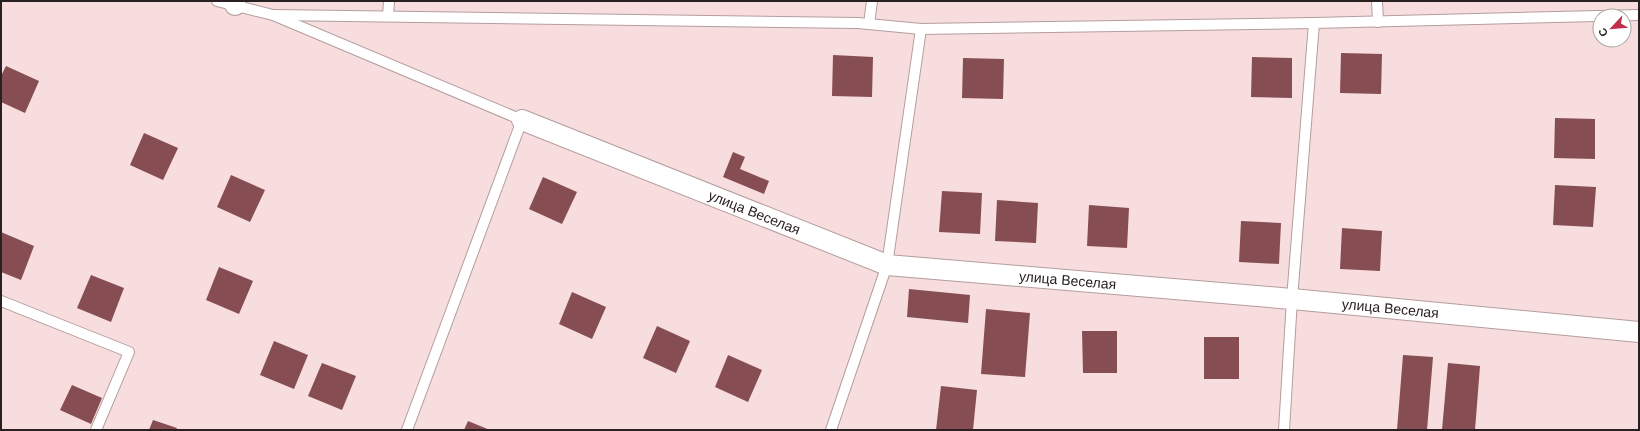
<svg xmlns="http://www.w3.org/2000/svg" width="1640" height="431" font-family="Arial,sans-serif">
<rect width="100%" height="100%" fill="#f7ddde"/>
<g fill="#864e52">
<path d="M1341,53l41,1 -1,40 -41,-1z"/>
<path d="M833,55l40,2 -1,40 -40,-1z"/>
<path d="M1252,57l40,1v40l-41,-1z"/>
<path d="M963,58l41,1 -1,40 -41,-1z"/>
<path d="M6,66l33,15 -14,32 -24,-11v-26z"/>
<path d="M1555,118l40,1v40l-41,-1z"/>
<path d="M144,133l34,15 -15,32 -33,-15z"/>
<path d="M733,152l12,5 -5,12 29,12 -5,13 -41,-17z"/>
<path d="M231,175l34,15 -15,32 -33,-15z"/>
<path d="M543,177l34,15 -15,32 -33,-15z"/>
<path d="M1555,185l41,2 -3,40 -40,-2z"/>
<path d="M942,191l40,2 -2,41 -41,-2z"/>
<path d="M997,200l41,3 -2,40 -41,-2z"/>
<path d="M1089,205l40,3 -2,40 -40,-2z"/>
<path d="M1241,221l40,2 -2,41 -40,-2z"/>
<path d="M1342,228l40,3 -2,40 -40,-2z"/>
<path d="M1,232l33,14 -13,34 -20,-8z"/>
<path d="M219,267l34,14 -14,33 -33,-14z"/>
<path d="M91,275l33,13 -13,34 -34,-14z"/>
<path d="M909,289l61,6 -2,28 -61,-6z"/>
<path d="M572,292l34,15 -14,32 -33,-15z"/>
<path d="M986,309l44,4 -5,64 -44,-3z"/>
<path d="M657,326l33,15 -14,32 -33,-15z"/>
<path d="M1082,331h35v42h-34z"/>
<rect x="1204" y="337" width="35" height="42"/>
<path d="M274,341l34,14 -14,34 -34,-14z"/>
<path d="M728,355l34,15 -14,32 -33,-15z"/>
<path d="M1403,355l30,2 -6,73h-30z"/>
<path d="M322,363l34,13 -14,34 -34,-14z"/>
<path d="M1448,363l32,3 -5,64h-33z"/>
<path d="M72,385l30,13 -11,26 -31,-14z"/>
<path d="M941,386l36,4 -4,40h-37z"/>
<path d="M153,420l24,8 -1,2h-27z"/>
<path d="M468,421l22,9h-26z"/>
</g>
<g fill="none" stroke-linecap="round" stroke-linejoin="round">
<defs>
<g id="lane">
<path d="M217,1l56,14 249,105 -115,310"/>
<path d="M1377,1l1,21"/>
<path d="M273,15l585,8 63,6 393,-6"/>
<path d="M388,16l1,-15"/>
<path d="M869,24l3,-23"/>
<path d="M1,301l128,51 -33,78"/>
<path d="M831,430l56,-165 34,-236"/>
<path d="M1284,430l8,-131 22,-276 325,-8"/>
</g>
<g id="street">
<path d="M235,1v4"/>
<path id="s1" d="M522,120l365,145 405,34 347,33"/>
</g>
</defs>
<use href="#lane" stroke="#b59d9e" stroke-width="12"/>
<use href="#street" stroke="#b59d9e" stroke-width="22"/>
<use href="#lane" stroke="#fff" stroke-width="10"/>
<use href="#street" stroke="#fff" stroke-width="20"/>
</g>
<g text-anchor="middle" stroke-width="4" stroke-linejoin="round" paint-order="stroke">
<g font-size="14" fill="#292021" stroke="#fff">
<text dy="5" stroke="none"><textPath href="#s1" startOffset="250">улица Веселая</textPath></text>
<text dy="5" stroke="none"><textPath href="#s1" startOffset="574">улица Веселая</textPath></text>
<text dy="5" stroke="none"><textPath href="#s1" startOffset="898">улица Веселая</textPath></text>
</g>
</g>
<rect width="1640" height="431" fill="none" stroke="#292021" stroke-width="4"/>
<g transform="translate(1612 28) rotate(244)"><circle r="19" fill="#ffffff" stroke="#a9a6a6"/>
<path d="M0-3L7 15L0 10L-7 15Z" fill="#bf2f4b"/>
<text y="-6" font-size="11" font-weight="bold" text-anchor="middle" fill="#292021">С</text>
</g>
</svg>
